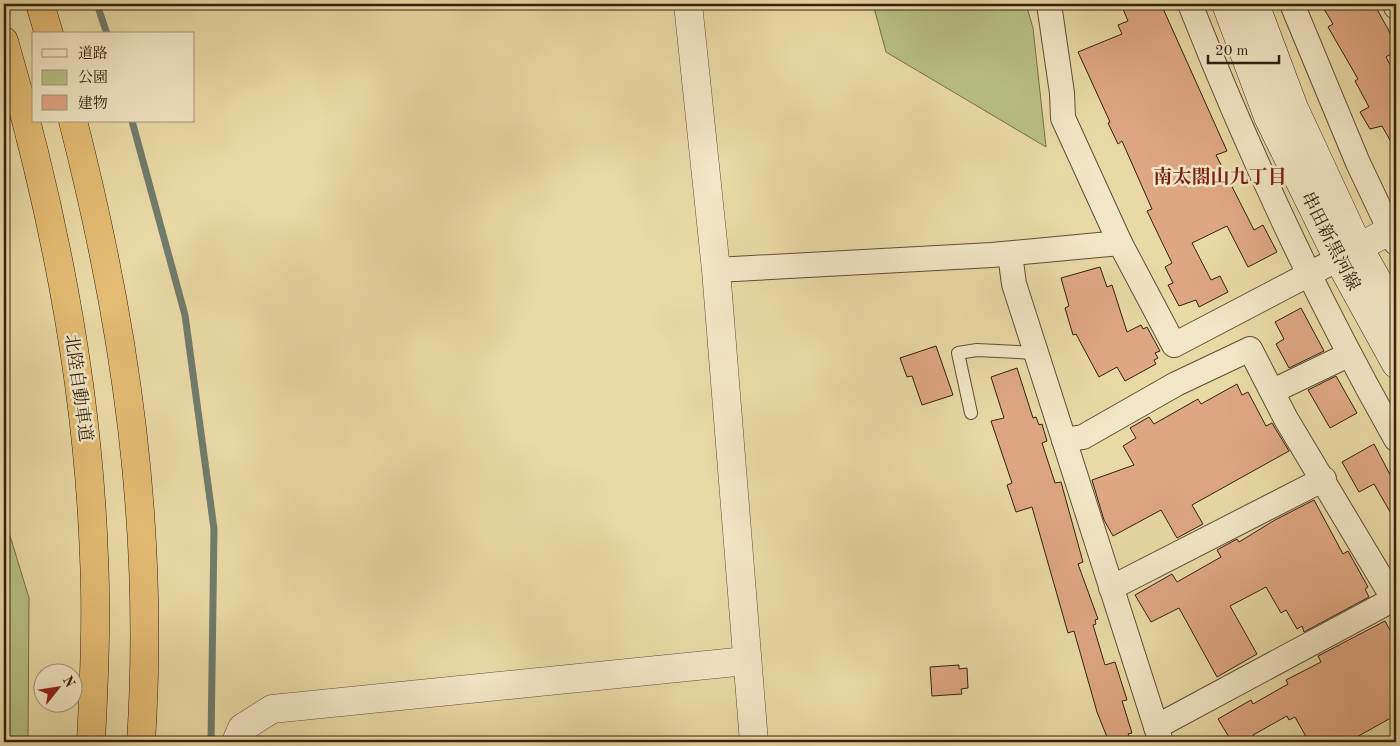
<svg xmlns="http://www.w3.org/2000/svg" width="1400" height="746" font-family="'Old Standard TT','Noto Serif JP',serif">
<rect width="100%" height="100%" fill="#e9d9a6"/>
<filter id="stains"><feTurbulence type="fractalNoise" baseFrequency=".004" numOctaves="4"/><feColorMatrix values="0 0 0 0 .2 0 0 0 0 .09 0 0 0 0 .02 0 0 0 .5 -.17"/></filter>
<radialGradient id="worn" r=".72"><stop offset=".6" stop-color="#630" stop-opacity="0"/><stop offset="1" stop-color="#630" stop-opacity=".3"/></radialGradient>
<g fill="#b7bf86" stroke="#76704a">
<path d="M873,4h153l7,24 13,119 -160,-95z"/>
<path d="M4,516l25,82 -1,144h-24z"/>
</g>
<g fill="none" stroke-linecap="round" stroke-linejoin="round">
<g stroke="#707c6b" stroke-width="7">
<path d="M97,4l10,30"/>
<path d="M132,121l53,194 29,214 -3,213"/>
</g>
</g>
<g fill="#dda783" stroke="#35200f">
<path d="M1121,4h40l66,147 -11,4 38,75 9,-5 14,27 -29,15 -21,-41 -35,17 19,37 9,-4 8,16 -29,15 -3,-7 -17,6 -11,-21 5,-2 -8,-16 7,-4 -25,-52 5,-2 -30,-68 -4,3 -10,-21 2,-1 -32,-70 44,-18 -4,-9 10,-4z"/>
<path d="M1321,4h53l14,25 8,17v5l-10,6 10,19v75l-14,-25 -12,3 -10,-17 9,-5 -14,-26 3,-2 -30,-52 5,-3z"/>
<path d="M1100,267l7,20 5,-2 15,47 14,-7 2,4 4,-2 13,24 -5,2 3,5 -4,2 2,4 -31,17 -8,-14 -18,10 -23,-43 -3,1 -8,-27 4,-2 -8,-28z"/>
<path d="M1301,308l23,43 -35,17 -13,-24 8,-5 -9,-17z"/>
<path d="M936,346l17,49 -31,10 -10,-29 -5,1 -7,-19z"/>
<path d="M1017,368l16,50 3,-1 3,8 3,-1 5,17 -5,2 13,40 6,-1 22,80 -5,2 20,55 -3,1 1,4 -3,1 12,40 10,-3 12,38 -5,1 10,32 -4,1 4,8h-23l-12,-30 -23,-81 -6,2 -36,-126 -16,5 -9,-27 5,-2 -21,-62 13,-3 -13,-41z"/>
<path d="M1336,376l21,37 -27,15 -22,-38z"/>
<path d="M1237,384l5,11 6,-3 18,34 6,-3 17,28 -97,54 11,19 -26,14 -16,-28 -48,26 -9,-16 -12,-40 42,-15 -11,-19 13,-8 -6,-10 19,-11 5,7 44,-25 3,5z"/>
<path d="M1374,444l22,42v36l-22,-38 -15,8 -17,-30z"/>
<path d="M1314,500l29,54 5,-3 20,36 -3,2 4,8 -65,35 -2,-6 -5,3 -11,-19 -5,3 -15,-26 -36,19 27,48 -40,23 -38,-69 -28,14 -16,-27 37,-21 5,8 44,-25 -4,-7 20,-11 2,3 36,-22z"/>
<path d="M1385,621l11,20v74l-48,27h-39l-14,-25 -6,3 -2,-4 -34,19 3,7h-24l-14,-23 33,-19 2,4 35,-20 -2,-4 35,-18 -3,-6z"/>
<path d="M959,665v4l8,-1 1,20 -7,1 1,5 -30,2 -2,-29z"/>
</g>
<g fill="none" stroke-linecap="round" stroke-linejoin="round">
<defs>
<path id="service" d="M971,413l-13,-60 19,-3 59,3"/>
<g id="minor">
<path d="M1049,4l13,89 1,25 57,125 54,102 164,-86"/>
<path d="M1190,4c59,149 127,296 206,435"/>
<path d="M1292,4l66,159 38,80"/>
<path d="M1395,4l1,3"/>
<path d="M1010,254l4,30 147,458"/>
<path d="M716,270l276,-15 128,-12"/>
<path d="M1273,391l75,-36"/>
<path d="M1064,440l19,-3 93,-53 74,-35 36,70 110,184"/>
<path d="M1111,588l213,-109"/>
<path d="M1156,727l238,-128"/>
</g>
<g id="tertiary">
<path d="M688,4l28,266 38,472"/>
<path d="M1338,259l58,-32"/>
<path d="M236,742l6,-14 30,-19 474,-48"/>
</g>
<g id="secondary">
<path d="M1226,4l42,113 70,142 58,105"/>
<path d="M1255,4l39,104 65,140 37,65"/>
</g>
<g id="motorway">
<path d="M40,4l9,30"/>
<path d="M4,41c49,167 84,342 90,516 3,62 0,124 -3,185"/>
<path d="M73,121c53,207 82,407 68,621"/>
</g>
</defs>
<use href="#service" stroke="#624e35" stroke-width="14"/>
<use href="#minor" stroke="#624e35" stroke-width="26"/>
<use href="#tertiary" stroke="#624e35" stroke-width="29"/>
<use href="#secondary" stroke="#35200f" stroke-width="29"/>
<use href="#motorway" stroke="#35200f" stroke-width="29"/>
<use href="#service" stroke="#f1e6c5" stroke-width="12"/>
<use href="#minor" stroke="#f1e6c5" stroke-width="24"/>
<use href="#tertiary" stroke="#f1e6c5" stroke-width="28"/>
<use href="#secondary" stroke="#f1e6c5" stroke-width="28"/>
<use href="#motorway" stroke="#e4bc73" stroke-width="28"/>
</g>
<g text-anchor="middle" stroke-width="5" stroke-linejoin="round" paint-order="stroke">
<g font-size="18" fill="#35200f" stroke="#f1e6c5">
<text transform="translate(1331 241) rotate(63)" y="6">串田新黒河線</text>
<text transform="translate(79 388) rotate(82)" y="6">北陸自動車道</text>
</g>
<g font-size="19" font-weight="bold" fill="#7a1f14" stroke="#f1e6c5">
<text x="1220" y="183">南太閤山九丁目</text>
</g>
</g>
<rect width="1400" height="746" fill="none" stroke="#e9d9a6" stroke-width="20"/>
<rect x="5" y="5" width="1390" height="736" fill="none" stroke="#35200f" stroke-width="2.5"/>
<rect x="10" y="10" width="1380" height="726" fill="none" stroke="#35200f"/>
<rect x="32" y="32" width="162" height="90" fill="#f1e6c5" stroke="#a6977c"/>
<rect x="42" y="49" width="25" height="8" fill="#f1e6c5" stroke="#a6977c"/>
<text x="78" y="58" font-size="15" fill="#35200f">道路</text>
<rect x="42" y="70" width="25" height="15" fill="#b7bf86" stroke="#a6977c"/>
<text x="78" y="82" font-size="15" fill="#35200f">公園</text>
<rect x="42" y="95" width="25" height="15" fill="#dda783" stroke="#a6977c"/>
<text x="78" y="108" font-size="15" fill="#35200f">建物</text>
<g transform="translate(58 688) rotate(60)"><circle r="24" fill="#f1e6c5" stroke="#a6977c"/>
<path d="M0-4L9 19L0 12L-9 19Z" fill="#8f2418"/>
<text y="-8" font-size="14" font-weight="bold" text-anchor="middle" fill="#35200f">N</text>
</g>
<path d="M1208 55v8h71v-8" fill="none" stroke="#35200f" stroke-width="2.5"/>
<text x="1215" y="55" font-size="15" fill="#35200f" stroke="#f1e6c5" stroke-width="4" paint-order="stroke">20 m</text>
<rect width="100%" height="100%" filter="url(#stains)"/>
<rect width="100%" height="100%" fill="url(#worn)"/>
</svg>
